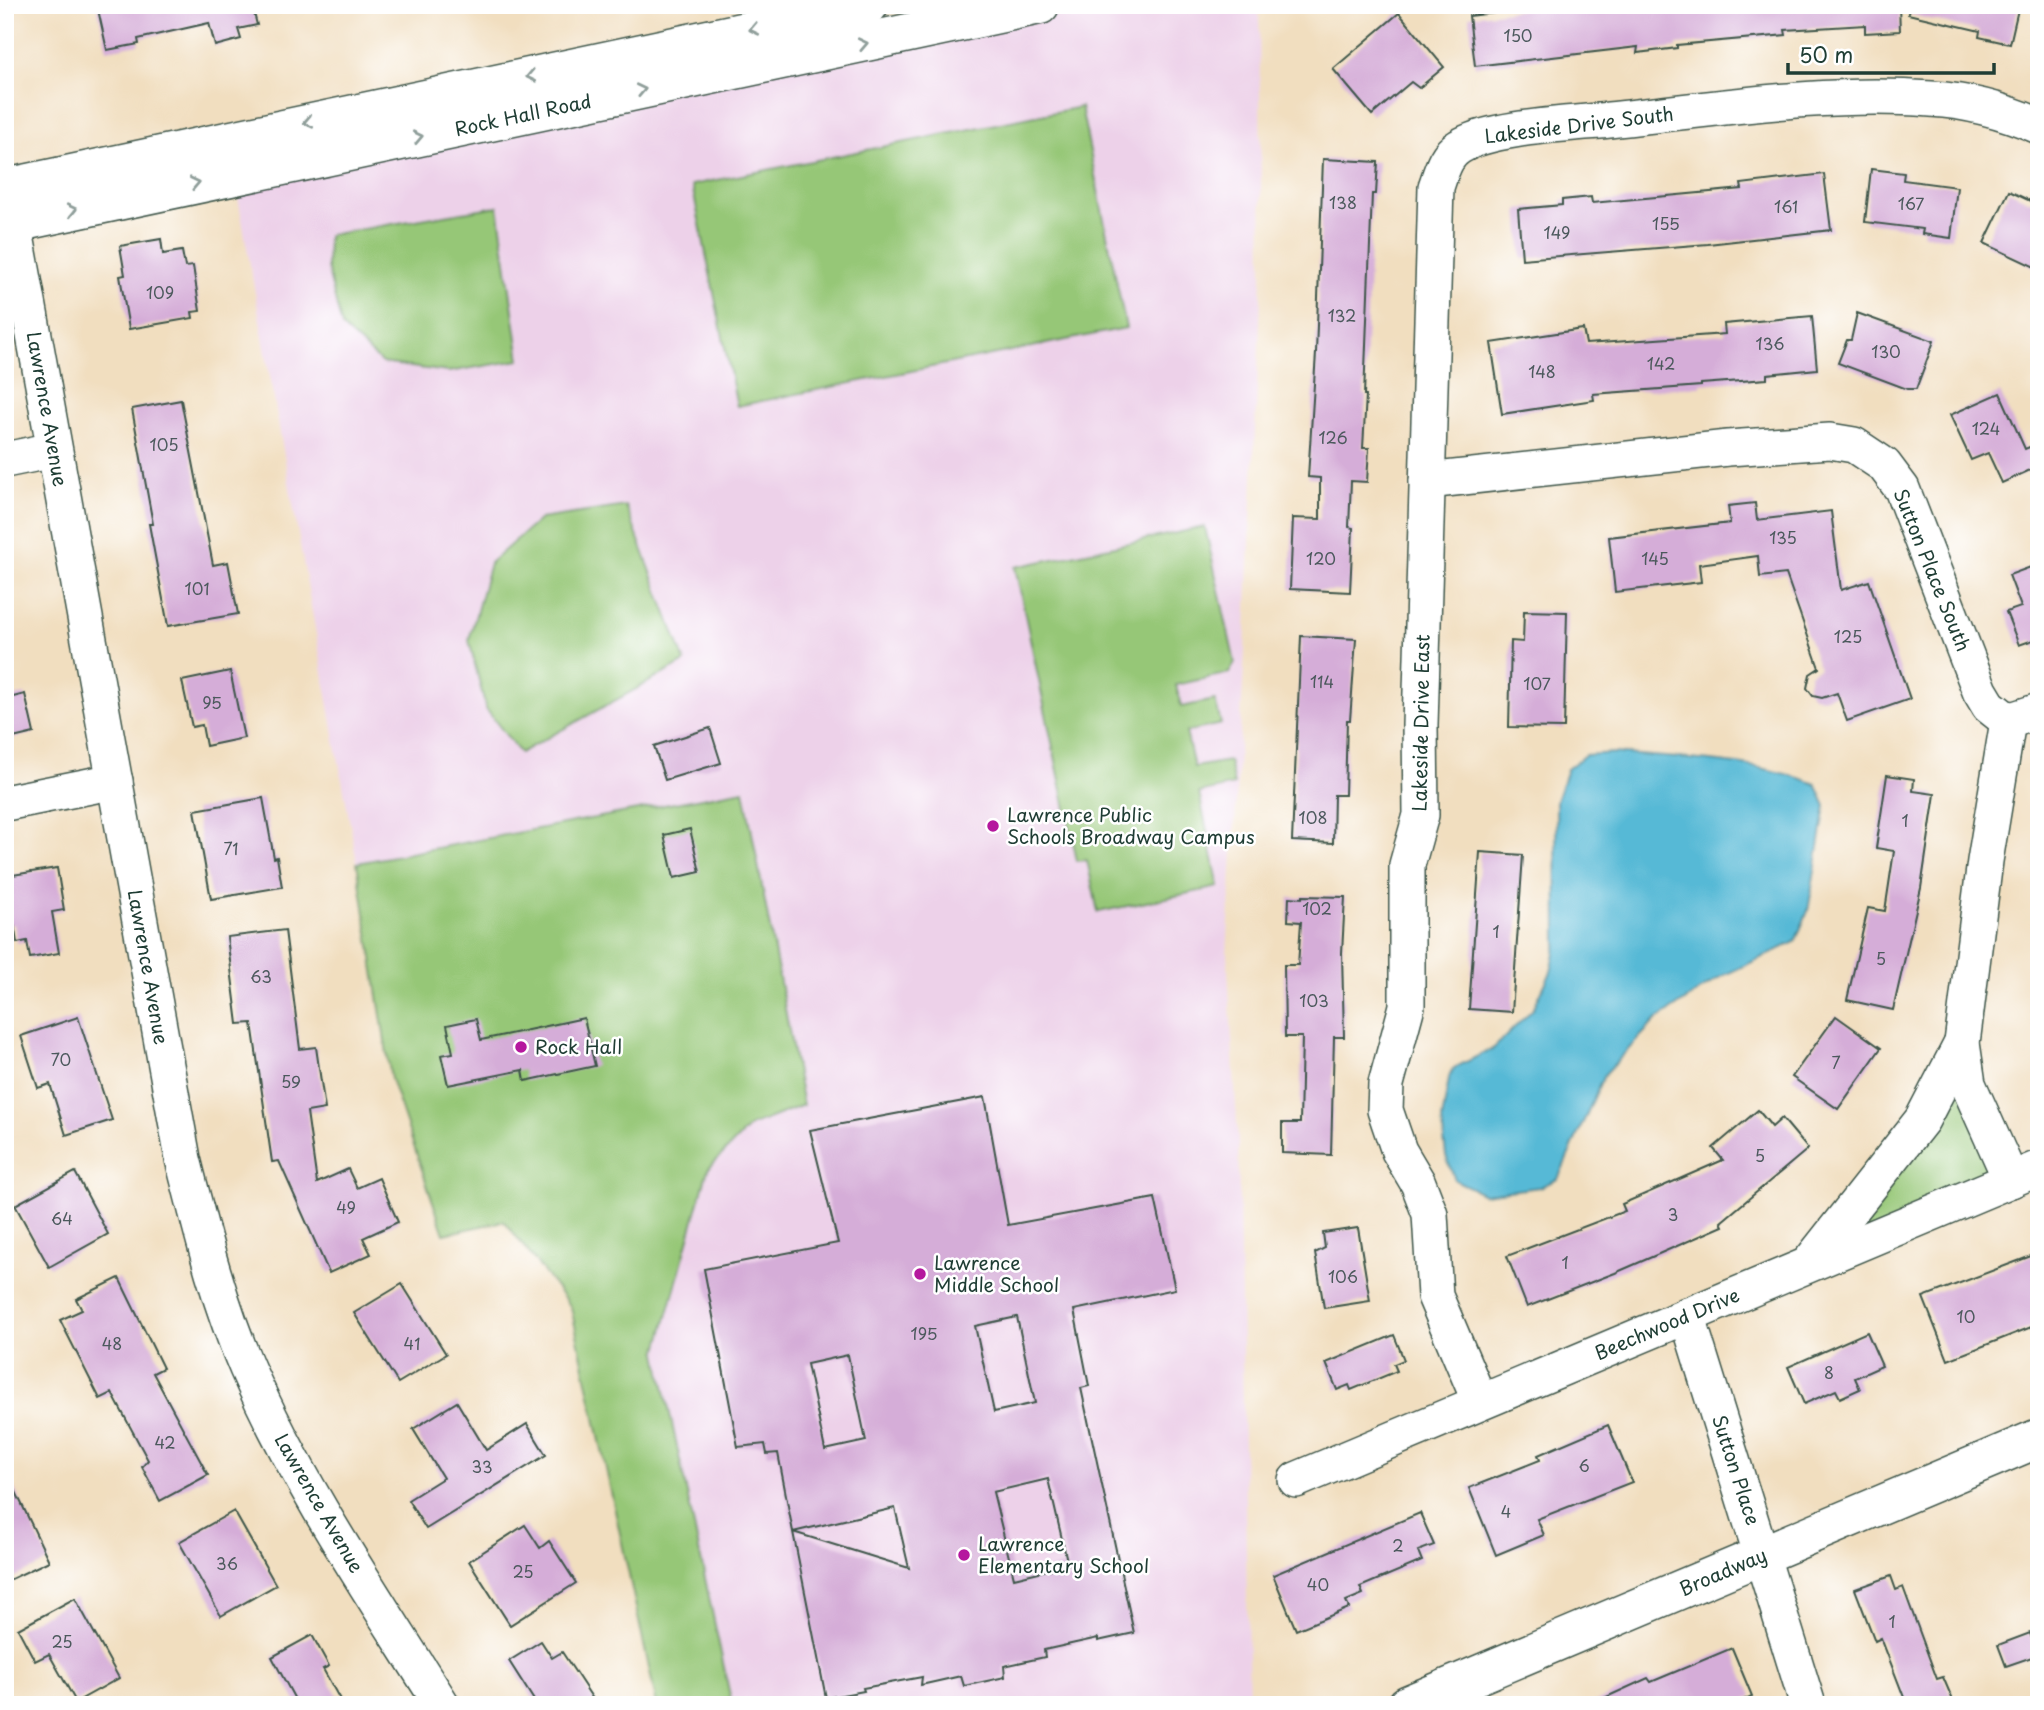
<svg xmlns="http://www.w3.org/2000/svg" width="2044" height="1710" font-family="'Playpen Sans',sans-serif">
<rect width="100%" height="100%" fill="#fff"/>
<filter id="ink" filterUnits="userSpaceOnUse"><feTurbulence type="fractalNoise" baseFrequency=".0143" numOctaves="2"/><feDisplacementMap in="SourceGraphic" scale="14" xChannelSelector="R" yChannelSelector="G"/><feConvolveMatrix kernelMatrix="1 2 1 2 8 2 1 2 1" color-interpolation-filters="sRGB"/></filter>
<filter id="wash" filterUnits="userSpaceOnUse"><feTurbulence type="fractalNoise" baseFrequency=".00686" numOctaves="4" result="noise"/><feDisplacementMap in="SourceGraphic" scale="28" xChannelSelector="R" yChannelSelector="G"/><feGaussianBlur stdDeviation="1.57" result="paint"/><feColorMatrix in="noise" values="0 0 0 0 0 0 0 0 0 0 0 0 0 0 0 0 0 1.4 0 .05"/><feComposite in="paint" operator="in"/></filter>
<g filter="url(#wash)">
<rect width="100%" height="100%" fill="#f1debf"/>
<path fill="#edd1e9" d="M1044,5h215l3,271 -17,374 -18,304 11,188 11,563h-518l-74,-352 51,-184 42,-43 53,-21 -59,-315 -387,73 -123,-688z"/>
<g fill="#96c777" stroke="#5a8256" stroke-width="2">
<path d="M1081,107l45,221 -389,78 -45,-221z"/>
<path d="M498,206l22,154 -72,12 -66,-9 -40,-36 -15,-60 1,-32z"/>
<path d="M626,506l59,156 -165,91 -34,-44 -17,-69 21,-77 50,-44z"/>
<path d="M1205,527l30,136 -6,10 -53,12 5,22 34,-7 6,24 -35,8 8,35 35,-6 5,24 -35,8 20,94 -121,25 -11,-52 -10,1 -62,-294z"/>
<path d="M744,790l59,315 -53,21 -42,43 -51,184 75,352h-75l-86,-398 -67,-86 -60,13 -53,-155 -34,-216z"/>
<path d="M1962,1043l49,137 -203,84z"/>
</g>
<path fill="#57b9d6" stroke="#3b7b85" stroke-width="2" d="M1615,753c66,6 138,6 201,31l10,22 -18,105 -13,31 -73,34 -67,45 -51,54 -46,104 -18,8 -56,7 -29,-14 -9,-24 -4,-36 7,-42 5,-10 40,-20 39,-39 18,-37 6,-29 -1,-142 11,-32 18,-14z"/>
<g id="blocks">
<g fill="#d5add8" fill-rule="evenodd">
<path d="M97,5h155l5,20 -19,4 3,10 -26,7 -6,-23 -71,16 1,5 -32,6z"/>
<path d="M1563,5h336l1,26 -35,2v-8l-80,5 1,5 -109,10v3l-40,5 1,-6 -163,19 -6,-50z"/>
<path d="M1909,5h110l-9,39 -31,-7 1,-6 -72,-17z"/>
<path d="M1399,13l45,54 -25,21 -8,-6 -39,33 -39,-46z"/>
<path d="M1323,159l55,3 -2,32h-4l-8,201h2l-3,53h6l-2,34 -16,-1 -2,46 4,1 -3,64 -60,-3 3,-71 27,1v-41l-12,-1 8,-124z"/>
<path d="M1871,169l33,4 -1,7 54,7 -6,51 -29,-4 1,-5 -58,-7z"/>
<path d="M1824,174l7,56 -123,14 -186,15 -4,-50 44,-4v-5l29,-3 1,6 150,-14 -1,-5z"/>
<path d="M2009,191l30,14v64l-55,-26z"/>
<path d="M161,239l2,15 19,-3 3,16 8,-1 7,45 -8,1 1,6 -64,11 -9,-53 5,-1 -5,-29z"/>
<path d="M1857,313l77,28 -18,48h-9l-69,-26 9,-23h4z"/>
<path d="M1812,316l5,53 -50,5v5l-66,5v2l-108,8 1,6 -92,14 -11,-71 92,-14 3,15 139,-10 -1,-10z"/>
<path d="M2000,393l25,56 14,-6v23l-37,17 -14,-30 -17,7 -21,-45z"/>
<path d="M181,400l32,165 15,-3 10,52 -70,12 -19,-102h4l-21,-115z"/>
<path d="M1755,503l2,17 74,-9 10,79 28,-9 41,118 -63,22 -10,-28 -15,5 -9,-2 -6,-8 3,-14 9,-6 -33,-94 -26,3 -2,-21 -59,8 2,18 -86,10 -6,-55 121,-14 -2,-17z"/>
<path d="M2039,564v85h-2l-4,-9 -14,5 -13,-33 15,-5 -12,-32z"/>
<path d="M1524,611l43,1 -3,116 -55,-1 2,-86 12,1z"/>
<path d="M1301,636l55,3 -6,81h-3l-2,75h-11l-1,48 -41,-2z"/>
<path d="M230,671l14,67 -38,8 -4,-21 -10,2 -10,-46z"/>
<path d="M25,694l9,39 -29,7v-41z"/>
<path d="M710,728l11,35 -56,17 -11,-34z"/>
<path d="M1887,775l27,4 -1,12 22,3 -14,94 -28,122 -46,-10 21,-92 17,3 9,-60 -18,-3z"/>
<path d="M263,798l11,60 3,-1 5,30 -71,12 -16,-89z"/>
<path d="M690,829l10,43 -26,6 -10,-43z"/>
<path d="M1480,852l43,3 -11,157 -43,-3z"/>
<path d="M57,868l7,42 -12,2 7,41 -29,5 -3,-17 -10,2 -3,-19 -9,2v-22l5,-1 -4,-27z"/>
<path d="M1302,896l43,1 -3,56 2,84h-10l-3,118 -49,-2v-30h18l2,-86h-17l-1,-72h14l3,-43 -13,-1 1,-24 13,1z"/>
<path d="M285,930l15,119 16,-2 9,62 -18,3 10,71 31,-14 9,19 22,-10 19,44 -35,16 8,16 -42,19 -50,-112 -7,1 -20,-139 -14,1 -11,-87z"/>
<path d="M1836,1016l45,32 -43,61 -46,-32z"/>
<path d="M78,1017l34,103 -46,15 -16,-51 -12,4 -17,-52z"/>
<path d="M584,1018l11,48 -70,15 -2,-11 -75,15 -7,-30 12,-2 -6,-28 29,-6 5,21z"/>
<path d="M985,1097l23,128 147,-27 20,91 -101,21 15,76 -8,2 53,245 -36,8v-3l-54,12 1,7 -41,9 1,11 -41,9 -3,-10 -40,9 1,-8 -59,11 1,3 -38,7 -33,-166 116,36 -14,-60 -102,24 -15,-79 -11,1 -2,-10 -27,3 -34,-178 134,-26 -28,-113zM1017,1317l18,86 -41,9 -19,-86zM848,1355l18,86 -41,9 -18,-86zM1048,1479l20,86 -54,13 -21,-86z"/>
<path d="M1758,1110l14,17 10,-9 26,31 -87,73 2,4 -108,47 -88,34 -20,-51 118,-45 -3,-7 101,-44 -10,-12z"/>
<path d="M75,1172l33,62 -59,33 -34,-62z"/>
<path d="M1358,1228l12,73 -46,7 -9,-55 10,-5 -2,-15z"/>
<path d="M2039,1253v71l-91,36 -25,-63z"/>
<path d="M119,1278l44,90 -10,5 55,102 -48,26 -18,-34 6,-7 -36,-67 -12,6 -40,-79 22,-10 -6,-11z"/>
<path d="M402,1284l44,70 -48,29 -44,-70z"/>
<path d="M1867,1332l15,34 -27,12 5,11 -20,9 -4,-8 -32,14 -16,-37z"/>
<path d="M1394,1335l10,25 -10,4 3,7 -46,19 -2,-5 -12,5 -11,-27z"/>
<path d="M457,1402l29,48 41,-26 19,31 -120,74 -18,-29 35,-22 -30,-49z"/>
<path d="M1608,1425l24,57 -95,37 7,16 -48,20 -27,-67 71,-28 -2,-5z"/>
<path d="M5,1469l44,92 -44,21z"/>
<path d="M234,1511l42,74 -55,31 -42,-74z"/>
<path d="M1420,1513l14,32 -16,6 4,10 -62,26 3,7 -17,7 3,7 -53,22 -23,-55z"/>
<path d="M525,1525l15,23 9,-7 27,42 -66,42 -41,-64z"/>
<path d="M1891,1576l5,14 7,-3 34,92 6,-2 12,28h-48l-26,-67 -6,3 -20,-52z"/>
<path d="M75,1598l44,80 -43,24 -27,-48 -14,7 -17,-32z"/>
<path d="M2030,1633l8,22 -32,11 -8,-21z"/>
<path d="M312,1635l17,31 -6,3 20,36h-45l-26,-48z"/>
<path d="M541,1641l11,17 10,-6 35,53h-60l-28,-44z"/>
<path d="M1732,1648l20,48 -19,9h-144l59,-27 3,4z"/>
</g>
</g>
</g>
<g filter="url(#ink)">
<use href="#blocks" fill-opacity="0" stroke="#3e5549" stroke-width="2"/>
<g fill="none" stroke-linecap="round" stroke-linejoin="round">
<defs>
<g id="minor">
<path d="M9,197l174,962c18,71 35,142 64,209 52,119 126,227 195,337"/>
<path d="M5,460l49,-10"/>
<path d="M1427,481l301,-33 102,-7 24,4 30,20 18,24 78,202 9,15 19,15"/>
<path d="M2008,721l-23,140 -23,182 6,41 43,96"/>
<path d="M2008,721l31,-10"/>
<path d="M5,803l110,-22"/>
<path d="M1810,1262l112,-142 40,-77"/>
<path d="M1687,1315l121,390"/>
<path d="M1480,1402l-45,-106 -5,-82 -12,-31 -19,-32 -14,-41 1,-26 21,-78v-141l14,-50 -1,-90 16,-538c5,-14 9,-32 23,-40 30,-20 112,-23 150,-27 107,-11 215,-29 322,-21 37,2 74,12 108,27"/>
<path d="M1296,1480l743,-312"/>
</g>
<g id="major">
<path d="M5,188l864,-183"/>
<path d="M5,225l1035,-220"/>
<path d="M1407,1705l632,-267"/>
</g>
</defs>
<use href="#minor" stroke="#3e5549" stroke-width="38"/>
<use href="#major" stroke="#3e5549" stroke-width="41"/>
<use href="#minor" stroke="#fff" stroke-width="35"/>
<use href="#major" stroke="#fff" stroke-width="38"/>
</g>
<defs><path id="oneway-chevron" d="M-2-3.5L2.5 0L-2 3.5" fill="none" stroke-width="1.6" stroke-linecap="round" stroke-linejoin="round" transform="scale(1.75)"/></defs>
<g stroke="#8f9e9a">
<use href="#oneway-chevron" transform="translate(754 29) rotate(168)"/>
<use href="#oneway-chevron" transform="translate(863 44) rotate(-12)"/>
<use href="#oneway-chevron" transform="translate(531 76) rotate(168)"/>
<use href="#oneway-chevron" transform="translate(641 90) rotate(-12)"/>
<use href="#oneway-chevron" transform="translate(308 122) rotate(168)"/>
<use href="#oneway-chevron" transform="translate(418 137) rotate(-12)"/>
<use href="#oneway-chevron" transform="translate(195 183) rotate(-12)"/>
<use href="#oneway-chevron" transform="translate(72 210) rotate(-13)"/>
</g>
</g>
<g fill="#b5179e" stroke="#fff" stroke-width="2.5">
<circle cx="993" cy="826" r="7"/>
<circle cx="521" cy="1047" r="7"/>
<circle cx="920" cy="1274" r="7"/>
<circle cx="964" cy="1555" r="7"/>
</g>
<g text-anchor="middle" stroke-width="5" stroke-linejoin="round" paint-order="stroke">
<g font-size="16" fill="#4c595d">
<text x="1518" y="42">150</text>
<text x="1343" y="209">138</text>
<text x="1911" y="210">167</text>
<text x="1786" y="213">161</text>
<text x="1666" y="230">155</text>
<text x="1557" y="239">149</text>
<text x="160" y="299">109</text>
<text x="1342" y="322">132</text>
<text x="1770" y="350">136</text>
<text x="1886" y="358">130</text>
<text x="1661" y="370">142</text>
<text x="1542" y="378">148</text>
<text x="1986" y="435">124</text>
<text x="1333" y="444">126</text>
<text x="164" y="451">105</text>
<text x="1783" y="544">135</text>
<text x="1321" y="565">120</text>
<text x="1655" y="565">145</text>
<text x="197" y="595">101</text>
<text x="1848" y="643">125</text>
<text x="1322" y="688">114</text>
<text x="1537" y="690">107</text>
<text x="212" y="709">95</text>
<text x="1313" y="824">108</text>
<text x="1905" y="827">1</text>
<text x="231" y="855">71</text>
<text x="1317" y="915">102</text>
<text x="1496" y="938">1</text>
<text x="1881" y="965">5</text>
<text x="261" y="983">63</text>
<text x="1314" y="1007">103</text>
<text x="61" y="1066">70</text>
<text x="1836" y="1069">7</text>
<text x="291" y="1088">59</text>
<text x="1760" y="1162">5</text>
<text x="346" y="1214">49</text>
<text x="1673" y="1221">3</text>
<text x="62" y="1225">64</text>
<text x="1565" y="1269">1</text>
<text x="1343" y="1283">106</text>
<text x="1966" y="1323">10</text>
<text x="924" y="1340">195</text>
<text x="112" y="1350">48</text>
<text x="412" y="1350">41</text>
<text x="1829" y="1379">8</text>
<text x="165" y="1449">42</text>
<text x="1584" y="1472">6</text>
<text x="482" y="1473">33</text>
<text x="1506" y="1518">4</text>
<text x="1398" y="1552">2</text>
<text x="227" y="1570">36</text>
<text x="523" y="1578">25</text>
<text x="1318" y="1591">40</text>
<text x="1892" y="1628">1</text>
<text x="62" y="1648">25</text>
</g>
<g font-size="19" fill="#1f3d34" stroke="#fff">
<text transform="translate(523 115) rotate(-12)" y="7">Rock Hall Road</text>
<text transform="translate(1579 125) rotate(-7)" y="7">Lakeside Drive South</text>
<text transform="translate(47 409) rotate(80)" y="7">Lawrence Avenue</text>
<text transform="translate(1932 570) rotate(68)" y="7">Sutton Place South</text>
<text transform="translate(1421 723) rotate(-89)" y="7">Lakeside Drive East</text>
<text transform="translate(148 967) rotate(80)" y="7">Lawrence Avenue</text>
<text transform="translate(1667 1324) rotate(-23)" y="7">Beechwood Drive</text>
<text transform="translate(1736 1470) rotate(72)" y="7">Sutton Place</text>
<text transform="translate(319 1503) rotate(60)" y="7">Lawrence Avenue</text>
<text transform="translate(1723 1572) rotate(-23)" y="7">Broadway</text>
</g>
<g font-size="19" fill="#1f3d34" stroke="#fff" text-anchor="start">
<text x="1007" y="822">Lawrence Public<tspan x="1007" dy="22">Schools Broadway Campus</tspan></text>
<text x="535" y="1054">Rock Hall</text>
<text x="934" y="1270">Lawrence<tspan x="934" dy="22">Middle School</tspan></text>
<text x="978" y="1551">Lawrence<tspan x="978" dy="22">Elementary School</tspan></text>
</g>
</g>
<rect width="2044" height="1710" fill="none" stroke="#fff" stroke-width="28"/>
<path d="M1788 63v10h206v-10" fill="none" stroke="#1f3d34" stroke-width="3.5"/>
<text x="1799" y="63" font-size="21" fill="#1f3d34" stroke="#ffffff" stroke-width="5" paint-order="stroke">50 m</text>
</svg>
